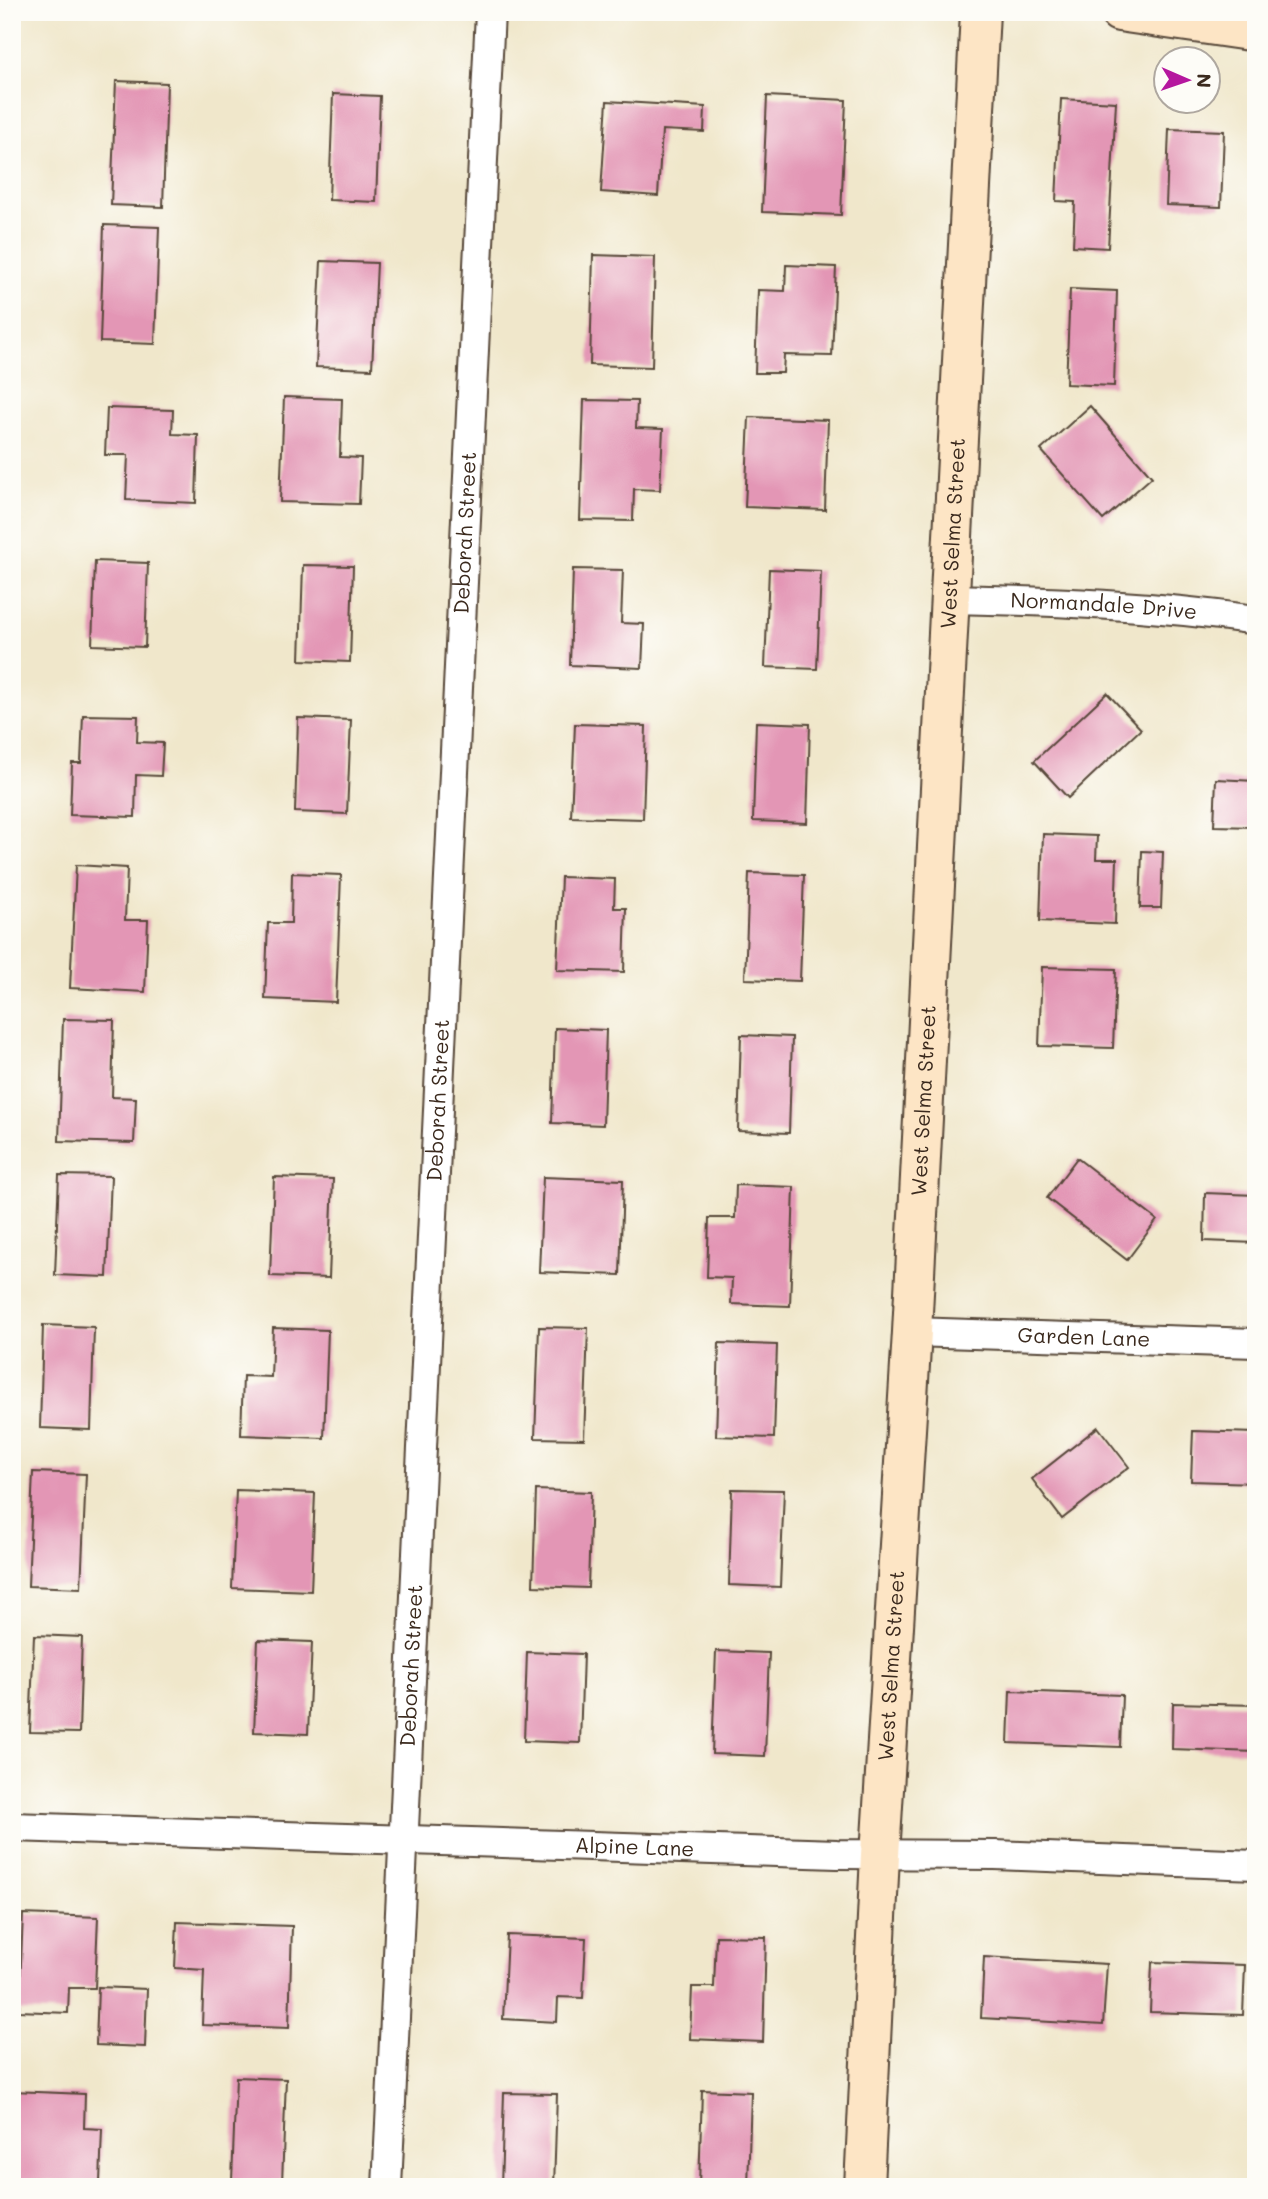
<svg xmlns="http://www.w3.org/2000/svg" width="1268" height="2199" font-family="Mali,sans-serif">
<rect width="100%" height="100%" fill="#fdfcf7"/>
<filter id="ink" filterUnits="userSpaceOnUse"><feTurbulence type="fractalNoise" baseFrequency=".0143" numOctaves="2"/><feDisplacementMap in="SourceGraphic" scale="14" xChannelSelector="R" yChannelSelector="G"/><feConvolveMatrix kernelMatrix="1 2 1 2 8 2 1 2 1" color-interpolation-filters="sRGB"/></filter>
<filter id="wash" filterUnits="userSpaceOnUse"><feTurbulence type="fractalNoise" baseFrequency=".00686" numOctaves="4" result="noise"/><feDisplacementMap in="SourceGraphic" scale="28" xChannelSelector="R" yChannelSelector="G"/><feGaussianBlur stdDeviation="1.57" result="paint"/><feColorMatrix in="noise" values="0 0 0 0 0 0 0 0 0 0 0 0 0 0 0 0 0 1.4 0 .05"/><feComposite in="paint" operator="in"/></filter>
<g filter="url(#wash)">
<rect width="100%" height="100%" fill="#f0e7cb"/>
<g id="blocks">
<g fill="#e396b5">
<path d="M116,81l51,2 -4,124 -52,-2z"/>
<path d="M333,94l47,2 -4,106 -47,-2z"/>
<path d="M767,96l79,4 -5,115 -79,-3z"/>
<path d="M1061,99l55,3 -8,146 -35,-2 2,-44 -19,-1z"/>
<path d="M607,101l98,6 -1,25 -42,-2 -4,66 -57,-4z"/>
<path d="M1169,129l55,2 -3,76 -55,-2z"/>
<path d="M104,225l55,2 -4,117 -55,-2z"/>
<path d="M593,255l62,2 -3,110 -62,-2z"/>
<path d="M321,261l56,2 -5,106 -56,-2z"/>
<path d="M786,265l50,2 -4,89 -48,-1 -1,18h-28l3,-83 27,1z"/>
<path d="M1070,289l47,2 -3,95 -48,-2z"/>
<path d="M284,397l58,2 -2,58 21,1 -2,46 -79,-2z"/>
<path d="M584,400l53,1 -1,27 27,1 -3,61 -26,-1 -1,32 -53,-1z"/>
<path d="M1090,406l62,71 -49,43 -62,-70z"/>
<path d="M107,408l66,2 -1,24 26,1 -2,68 -70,-3 2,-45h-23z"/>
<path d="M749,417l79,3 -3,90 -80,-3z"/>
<path d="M95,561l53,2 -3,84 -53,-2z"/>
<path d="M303,565l50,1 -3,96 -50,-2z"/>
<path d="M573,569l50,1 -2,53 23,1 -2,44 -72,-3z"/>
<path d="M769,569l52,2 -4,98 -52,-2z"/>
<path d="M1107,693l34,36 -73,69 -34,-37z"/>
<path d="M83,715l55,1 -1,26 26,1 -2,33 -25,-1 -1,42 -65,-2 2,-52h9z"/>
<path d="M298,718l53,2 -4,94 -52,-2z"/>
<path d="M756,722l54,2 -3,99 -54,-2z"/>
<path d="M575,724l71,2 -3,93 -72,-2z"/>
<path d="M1216,779l40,2v46l-42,-1z"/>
<path d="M1043,834l54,2 -1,23h21l-2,65 -75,-3z"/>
<path d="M1142,851l21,1 -2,56h-21z"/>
<path d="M76,865l51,3 -2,52h23l-3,72 -75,-4z"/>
<path d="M292,873l49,2 -5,127 -71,-3 3,-76h23z"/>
<path d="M749,873l55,2 -4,106 -55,-2z"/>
<path d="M561,877l54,2 -1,29h12l-2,64 -67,-2z"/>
<path d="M1042,967l74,2 -3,79 -74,-2z"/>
<path d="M63,1019l51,1 -2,77 24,1 -2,45 -75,-2z"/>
<path d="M555,1028l51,2 -3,95 -51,-2z"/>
<path d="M741,1035l51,2 -3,96 -51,-2z"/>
<path d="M1077,1158l80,62 -30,40 -80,-62z"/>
<path d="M59,1175l52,1 -4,101 -52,-2z"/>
<path d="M274,1177l59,2 -4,99 -59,-2z"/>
<path d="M543,1177l80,3 -3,95 -81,-3z"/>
<path d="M736,1185l58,2 -4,119 -59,-2 1,-26 -25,-1 2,-59h26z"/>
<path d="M1205,1193l51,2v48l-52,-2z"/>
<path d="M43,1325l51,2 -3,103 -51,-2z"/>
<path d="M539,1327l49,1 -4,111 -49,-1z"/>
<path d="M273,1328l55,2 -4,108 -83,-3 2,-59 28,1z"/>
<path d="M719,1343l58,2 -3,93 -58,-2z"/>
<path d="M1098,1427l31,40 -67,52 -30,-40z"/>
<path d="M1193,1431l63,2v50l-65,-2z"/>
<path d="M33,1472l53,2 -5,114 -53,-2z"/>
<path d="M732,1489l52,1 -4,97 -51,-2z"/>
<path d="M236,1490l79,3 -4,98 -79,-3z"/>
<path d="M536,1490l55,2 -3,96 -55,-2z"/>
<path d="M34,1635l48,2 -3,96 -49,-1z"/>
<path d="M258,1640l54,2 -4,92 -54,-2z"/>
<path d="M716,1651l53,2 -4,103 -53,-2z"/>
<path d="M527,1652l56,2 -3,89 -56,-2z"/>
<path d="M1010,1691l112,4 -2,52 -112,-4z"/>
<path d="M1173,1703l83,2v47l-84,-3z"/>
<path d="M23,1914l75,3 -3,71h-26l-1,25 -49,-2z"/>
<path d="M177,1922l115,4 -3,102 -87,-3 2,-55 -29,-2z"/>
<path d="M507,1935l79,3 -3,60 -25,-1 -1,25 -54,-3z"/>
<path d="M716,1936l50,1 -3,105 -73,-3 2,-52h22z"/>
<path d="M984,1957l123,7 -4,61 -122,-7z"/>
<path d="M1152,1962l93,3 -2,50 -93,-3z"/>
<path d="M98,1987l49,2 -2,58 -49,-2z"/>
<path d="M236,2077l50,2 -4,104 -50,-2z"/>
<path d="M702,2090l49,2 -3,95h-49z"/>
<path d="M12,2091l73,3 -1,34 18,1 -2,54 -88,-3z"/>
<path d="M504,2093l53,1 -3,93h-53z"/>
</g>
</g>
</g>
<g filter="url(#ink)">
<use href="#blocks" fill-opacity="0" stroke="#564638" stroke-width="2"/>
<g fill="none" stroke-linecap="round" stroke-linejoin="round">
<defs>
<g id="street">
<path id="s1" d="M950,599c103,2 204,6 306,21"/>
<path id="s2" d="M912,1332l344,11"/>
<path id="s3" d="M12,1827l825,27 158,1 261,10"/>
<path id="s4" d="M387,2187l103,-2175"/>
</g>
<g id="secondary">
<path d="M1119,12l137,20"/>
<path id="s5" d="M864,2187l16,-332 32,-523 68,-1320"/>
</g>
</defs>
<use href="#street" stroke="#564638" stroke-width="32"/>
<use href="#secondary" stroke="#564638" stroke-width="42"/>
<use href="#street" stroke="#fff" stroke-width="28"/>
<use href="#secondary" stroke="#fde5c5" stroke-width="38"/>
</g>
</g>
<g text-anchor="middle" stroke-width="5" stroke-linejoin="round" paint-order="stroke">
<g font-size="21" fill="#3b2a1e" stroke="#fdfcf7">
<text dy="7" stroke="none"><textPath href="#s4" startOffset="1656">Deborah Street</textPath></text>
<text dy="7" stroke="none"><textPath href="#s5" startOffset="1656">West Selma Street</textPath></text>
<text dy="7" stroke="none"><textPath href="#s1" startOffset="154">Normandale Drive</textPath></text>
<text dy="7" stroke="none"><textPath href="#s4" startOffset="1088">Deborah Street</textPath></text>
<text dy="7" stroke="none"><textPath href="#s5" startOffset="1088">West Selma Street</textPath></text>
<text dy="7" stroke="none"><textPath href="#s2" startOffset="172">Garden Lane</textPath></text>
<text dy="7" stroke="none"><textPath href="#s4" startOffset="522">Deborah Street</textPath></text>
<text dy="7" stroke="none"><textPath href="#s5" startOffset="522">West Selma Street</textPath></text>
<text dy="7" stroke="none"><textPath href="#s3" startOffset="623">Alpine Lane</textPath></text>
</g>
</g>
<rect width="1268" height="2199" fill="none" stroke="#fdfcf7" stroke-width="42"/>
<g transform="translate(1187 80) rotate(92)"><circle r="33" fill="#fdfcf7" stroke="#afa8a0" stroke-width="2"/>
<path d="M0-5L12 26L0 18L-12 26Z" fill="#b5179e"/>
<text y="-10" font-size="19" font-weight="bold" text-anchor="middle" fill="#3b2a1e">N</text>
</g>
</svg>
